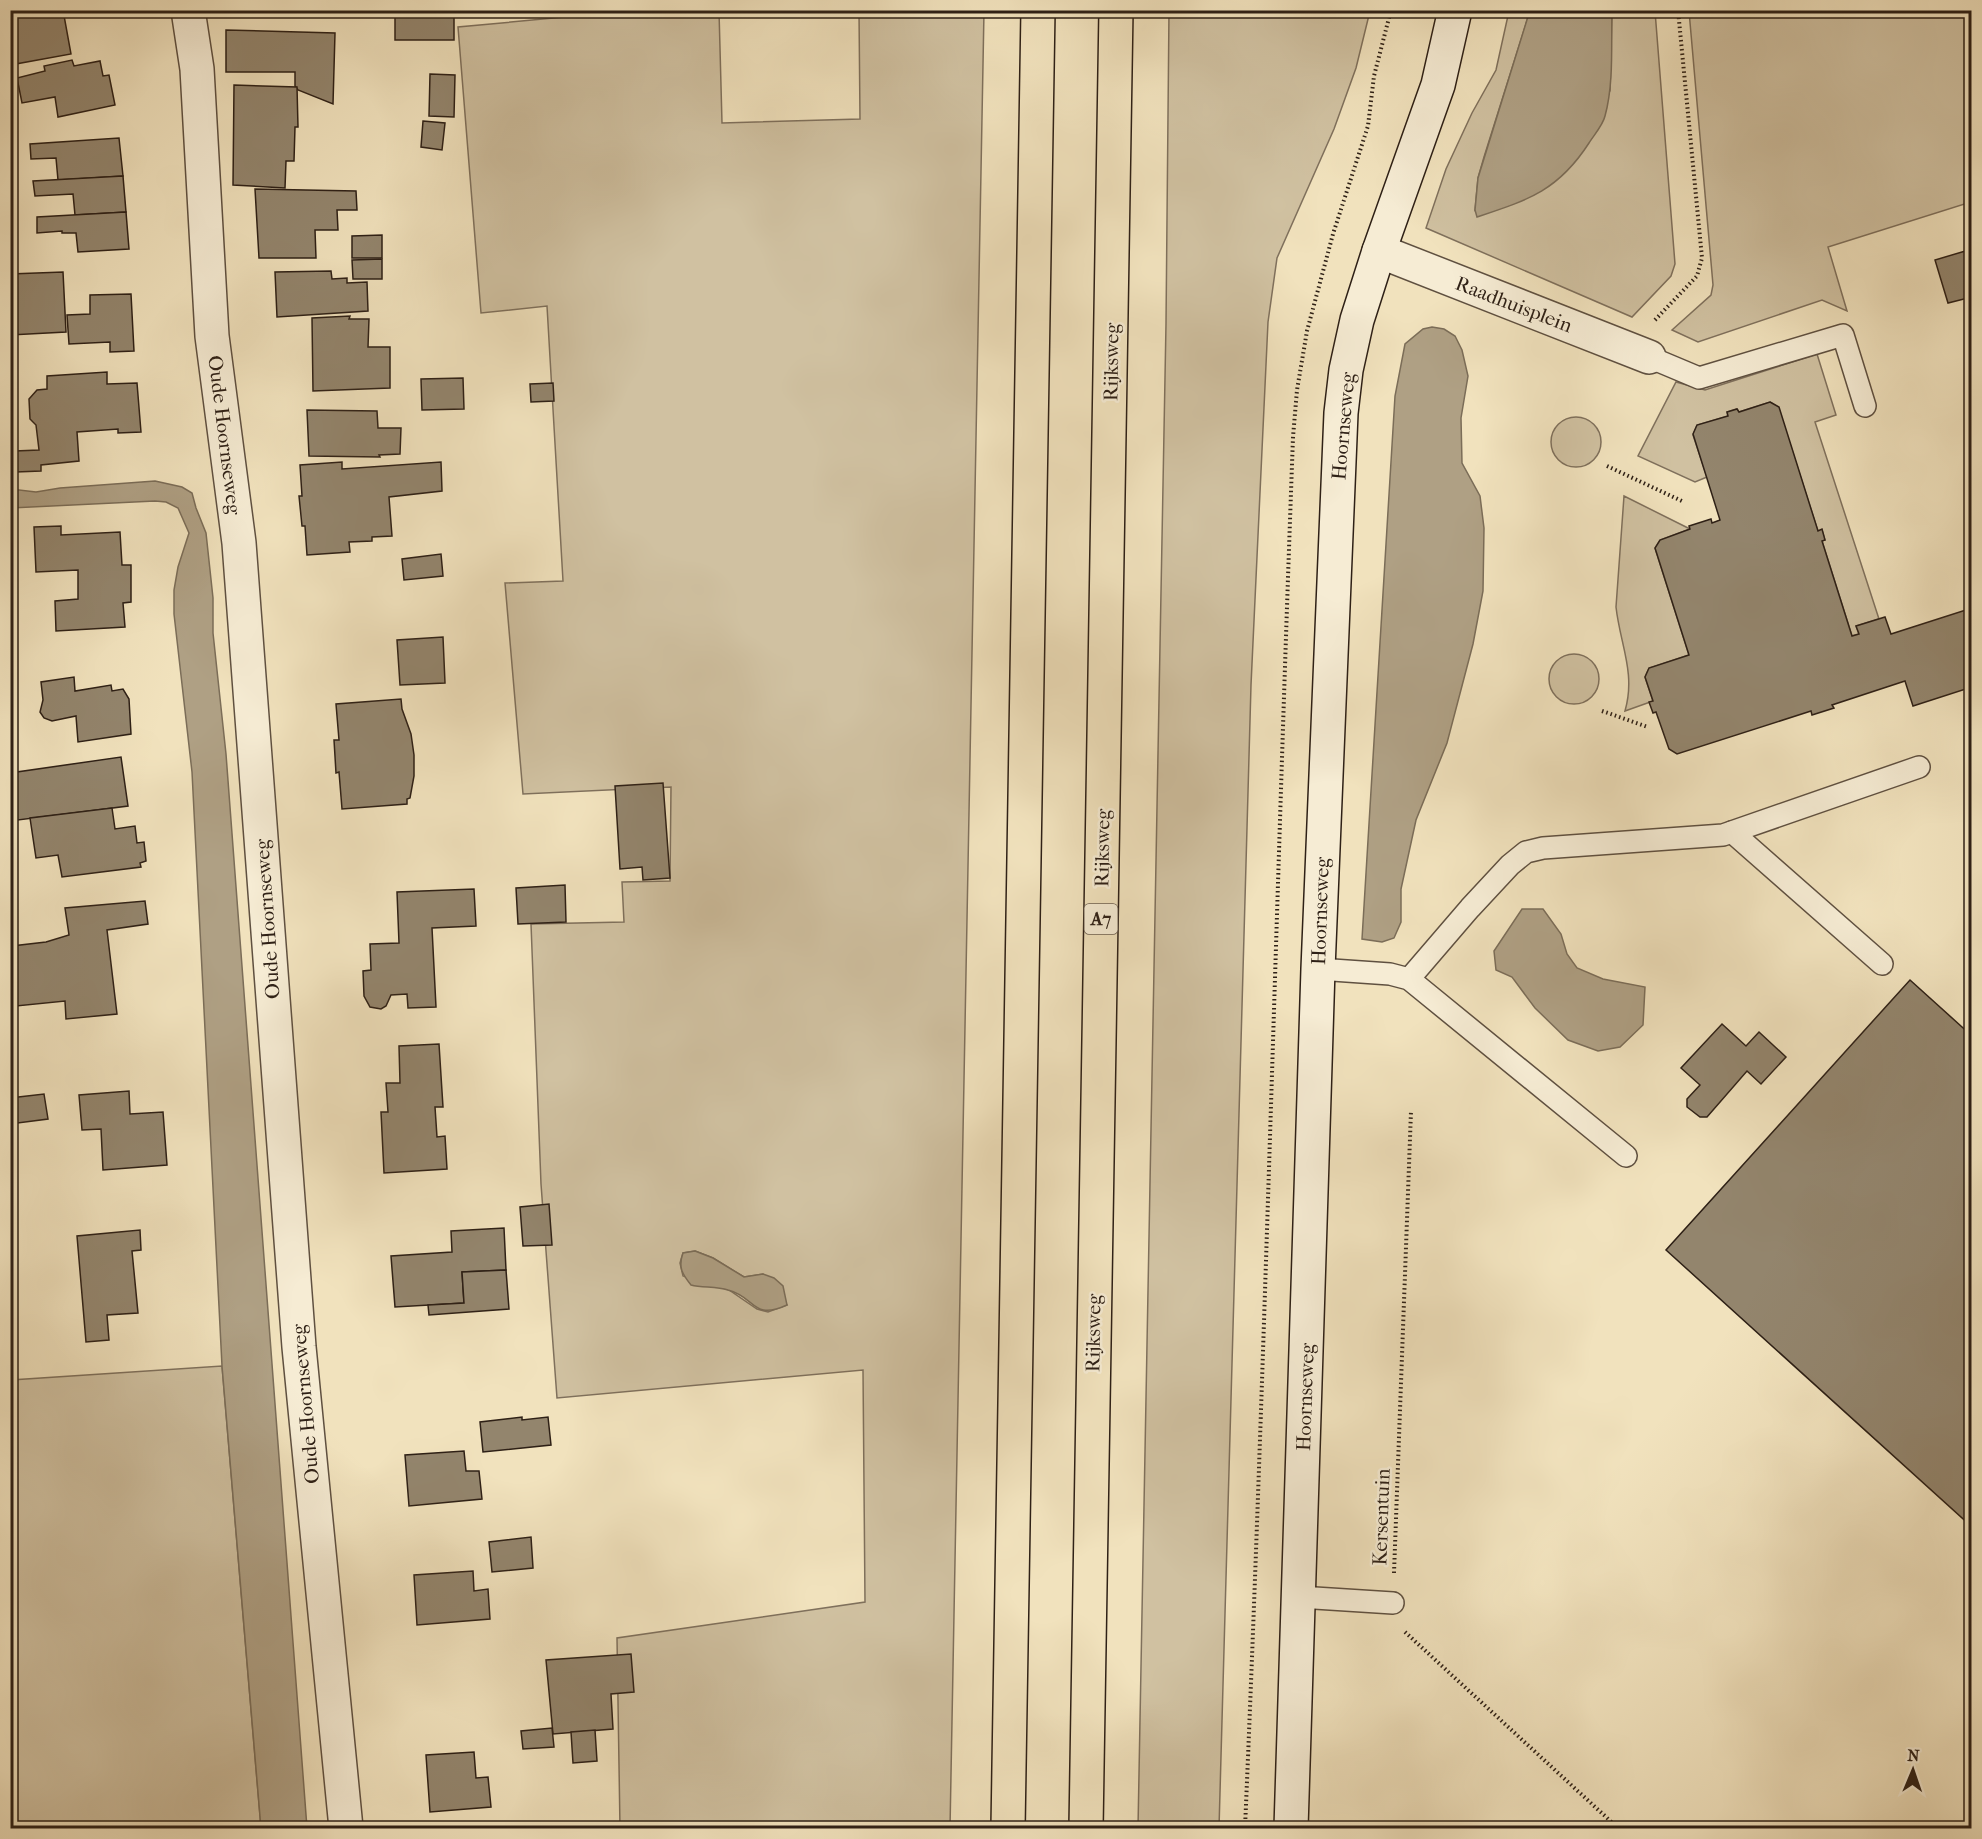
<svg xmlns="http://www.w3.org/2000/svg" width="1982" height="1839" font-family="'IM FELL French Canon',serif">
<rect width="100%" height="100%" fill="#f1e2bd"/>
<filter id="stains"><feTurbulence type="fractalNoise" baseFrequency=".00333" numOctaves="4"/><feColorMatrix values="0 0 0 0 .2 0 0 0 0 .09 0 0 0 0 .02 0 0 0 .5 -.17"/></filter>
<radialGradient id="worn" r=".72"><stop offset=".6" stop-color="#630" stop-opacity="0"/><stop offset="1" stop-color="#630" stop-opacity=".3"/></radialGradient>
<g fill="#d0c1a1" stroke="#7f705c" stroke-width="1.5" fill-rule="evenodd">
<path d="M629,11h90l3,112 138,-4 -1,-108h125l-34,1817h-330l-3,-190 248,-36 -2,-232 -306,28 -16,-214 -10,-260 93,-2 -2,-40 48,-1 1,-94 -148,7 -18,-211 58,-2 -16,-275 -66,7 -23,-286zM695,1251l18,7 31,19 19,-3 24,31 -19,7 -11,-3 -28,-19 -46,-14 -3,-13 3,-10z"/>
<path d="M1169,11h201l-14,57 -22,61 -57,129 -9,64 -17,363 -32,1143h-81l28,-1504z"/>
<path d="M1509,11h21l-46,146 -6,21 -3,32 135,-119 2,-80h43l20,253 -4,12 -39,41 -206,-89 20,-59 26,-56 24,-43z"/>
<path d="M1689,11h280l1,46h2l-1,145 -143,45 19,64 -25,-11 -124,42 -26,-12 39,-35 2,-10z"/>
<path d="M1817,354l19,61 -21,7 64,197 -23,7 3,8 -7,2 -30,-95 3,-1 -3,-10 -4,1 -40,-124 -8,-5 -31,10 -2,-3 -10,3 1,4 -31,9 -4,10 14,42 -12,5 -57,-26 38,-74 29,8z"/>
<circle cx="1576" cy="442" r="25"/>
<path d="M1624,496l66,33 -30,11 -5,8 34,107 -40,13 -4,9 8,24 -28,10c11,-38 -5,-67 -9,-104z"/>
<circle cx="1574" cy="679" r="25"/>
<path d="M222,1366l39,462h-250v-448z"/>
</g>
<g fill="#afa084" stroke="#7b6d58" stroke-width="1.5">
<path d="M1530,10l82,1c-1,32 2,73 -7,105 -2,9 -11,19 -16,27 -31,48 -61,57 -112,74l-2,-7 3,-32z"/>
<path d="M1432,327l12,2 11,7 7,14 6,26 -7,42 1,45 18,33 4,32 -1,63 -10,53 -26,99 -31,77 -15,69v33l-7,16 -12,4 -20,-3 33,-543 10,-52 18,-15z"/>
<path d="M155,481l27,6 10,6 4,15 10,25 7,65v35l13,121 81,1074h-46l-39,-462 -30,-594 -18,-158v-24l4,-23 11,-34 -11,-25 -12,-6 -11,-1 -144,7v-19l25,3 24,-4z"/>
<path d="M1522,909h21l18,25 6,20 10,14 26,11 42,8 -2,38 -23,22 -22,4 -30,-11 -33,-32 -23,-31 -16,-7 -2,-19z"/>
<path d="M695,1251l18,7 31,19 19,-3 11,4 9,8 4,19c-35,16 -31,-8 -59,-15 -12,-4 -25,-2 -37,-5 -9,-11 -13,-18 -8,-32z"/>
</g>
<g fill="#93856d" stroke="#2e2016" stroke-width="1.5">
<path d="M10,10h53l8,44 -61,11z"/>
<rect x="395" y="15" width="59" height="25"/>
<path d="M226,30l109,3 -2,71 -35,-14 -3,-4v-14h-69z"/>
<path d="M72,60l2,6 26,-5 3,15 6,-1 6,30 -57,12 -3,-20 -33,6 -5,-25 28,-7 -1,-5z"/>
<path d="M430,74l25,1 -1,42 -25,-1z"/>
<path d="M234,85l63,2 1,40h-3l-1,34h-8l-1,27 -52,-3z"/>
<path d="M423,121l22,2 -3,27 -21,-3z"/>
<path d="M119,138l4,38 -65,4 -2,-22 -25,1 -1,-15z"/>
<path d="M123,176l3,36 -51,3 -2,-21 -38,2 -2,-15z"/>
<path d="M255,189l101,2 1,19h-20l1,20h-23l1,28h-57z"/>
<path d="M126,212l3,37 -51,3 -2,-19h-14v-2l-25,2v-16z"/>
<path d="M382,235v23h-30v-22z"/>
<path d="M1972,249v48l-24,6 -13,-43z"/>
<path d="M382,259v20h-29l-1,-19z"/>
<path d="M331,271l1,8 15,-1v5l20,-1 1,29 -91,6 -2,-45z"/>
<path d="M63,272l3,60 -56,3v-61z"/>
<path d="M131,294l3,57 -24,1v-10l-41,2 -2,-29 23,-1v-19z"/>
<path d="M350,316l-1,3h20l-1,28h22v41l-77,3 -1,-73z"/>
<path d="M107,372v12l30,-1 4,49 -23,1v-4l-41,3 2,29 -38,4v6l-25,1 -1,-21 24,-1 -3,-25 -6,-6 -1,-20 8,-9 10,-1v-13z"/>
<path d="M463,378l1,31 -42,1 -1,-31z"/>
<path d="M553,383l1,18 -23,1 -1,-18z"/>
<path d="M1770,402l9,5 39,124 4,-2 3,11 -3,1 30,95 7,-2 -3,-8 29,-9 6,17 81,-26v79l-59,19 -8,-25 -73,24 2,3 -22,7 -1,-4 -134,43 -8,-5 -13,-37 -3,1 -4,-11 4,-1 -8,-24 4,-9 40,-13 -34,-107 5,-8 30,-11 -1,-3 22,-7 1,4 8,-3 -27,-86 4,-9 31,-9 -1,-4 10,-3 2,3z"/>
<path d="M307,410l70,1 1,17h23l-1,26 -21,1 1,2 -71,-1z"/>
<path d="M342,462v7l99,-7 1,29 -53,6 3,39 -20,1v4l-23,1 1,10 -43,3 -2,-29h-3l-3,-30h3l-2,-31z"/>
<path d="M61,526v9l59,-3 2,33h9v37l-8,1 2,24 -69,4 -1,-30 23,-2v-29l-42,2 -2,-45z"/>
<path d="M441,554l2,22 -39,4 -2,-21z"/>
<path d="M443,637l2,46 -45,2 -3,-45z"/>
<path d="M74,677l1,14 36,-6 1,6 11,-2 6,10 2,35 -53,8 -2,-26 -24,5 -8,-3 -4,-6 3,-12 -2,-18z"/>
<path d="M401,699l1,10 9,25 3,21v21l-4,22 -3,1v5l-65,5 -3,-37 -3,1 -2,-33h5l-3,-36z"/>
<path d="M121,757l7,49 -118,15v-48z"/>
<path d="M663,783l7,95 -27,2 -1,-13 -22,2 -5,-83z"/>
<path d="M112,808l3,21 20,-3 2,17 7,-1 2,19 -6,2 1,4 -79,10 -4,-22 -22,3 -6,-40z"/>
<path d="M565,885l1,37 -48,2 -2,-36z"/>
<path d="M474,889l2,37 -44,2 4,79 -28,1 -1,-14 -16,1 -5,11 -5,3 -11,-2 -6,-11 -1,-25 8,-1 -1,-26 29,-1 -2,-51z"/>
<path d="M145,901l3,23 -41,6 10,84 -51,5 -1,-18 -49,5 -5,-36h4l-3,-24 34,-4 23,-7 -4,-27z"/>
<path d="M1910,980l62,56v491l-306,-277z"/>
<path d="M1722,1024l24,22 13,-14 27,25 -25,27 -14,-13 -40,46h-7l-13,-10v-8l13,-14 -19,-17z"/>
<path d="M439,1044l4,63h-8l2,30 8,-1 2,33 -63,4 -3,-61h7l-2,-29h14l-1,-37z"/>
<path d="M129,1091l1,23 33,-2 4,53 -64,5 -2,-41 -19,1 -3,-35z"/>
<path d="M44,1094l4,25 -38,5v-26z"/>
<path d="M549,1204l3,41 -29,1 -3,-39z"/>
<path d="M504,1228l2,42 -44,2 2,31 -69,4 -4,-51 61,-4 -1,-21z"/>
<path d="M140,1230l1,20 -9,1 6,62 -31,2 2,25 -23,2 -9,-106z"/>
<path d="M506,1270l3,39 -80,6 -1,-10 36,-2 -2,-31z"/>
<path d="M522,1417v3l26,-3 3,28 -68,7 -3,-30z"/>
<path d="M464,1451l2,20h13l3,28 -73,7 -4,-51z"/>
<path d="M531,1537l2,31 -41,4 -3,-30z"/>
<path d="M473,1571l1,20 14,-2 2,30 -73,6 -3,-50z"/>
<path d="M631,1654l3,38 -23,2 2,35 -60,5 -7,-74z"/>
<path d="M552,1728l2,19 -31,2 -2,-18z"/>
<path d="M595,1730l2,31 -24,2 -2,-31z"/>
<path d="M474,1752l2,26 12,-1 3,30 -61,5 -4,-57z"/>
</g>
<g fill="none" stroke-linecap="round" stroke-linejoin="round">
<defs>
<g id="lane">
<path d="M1649,357l50,21 144,-43 22,71"/>
<path d="M1732,832l150,132"/>
<path d="M1318,969l72,5 19,5 217,177"/>
<path d="M1409,979l61,-71 40,-43 16,-13 17,-4 180,-13 196,-68"/>
<path d="M1299,1597l94,6"/>
</g>
<g id="street">
<path d="M188,10l9,59 15,267 27,207 60,804 47,481"/>
<path d="M1379,251l270,106"/>
</g>
<path id="secondary" d="M1291,1828l27,-859 23,-556 5,-43 11,-50 22,-69 59,-166 17,-75"/>
<g id="highway">
<path d="M1008,1828l30,-1818"/>
<path d="M1086,1828l30,-1818"/>
</g>
</defs>
<use href="#lane" stroke="#5f5040" stroke-width="24"/>
<use href="#street" stroke="#5f5040" stroke-width="36"/>
<use href="#secondary" stroke="#2e2016" stroke-width="36"/>
<use href="#highway" stroke="#2e2016" stroke-width="36"/>
<g stroke="#2e2016" stroke-width="4" stroke-dasharray="1.5 3" stroke-linecap="butt">
<path d="M1655,320l42,-44 5,-18 -24,-248"/>
<path d="M1607,466l77,36"/>
<path d="M1602,711l46,16"/>
<path d="M1394,1573l17,-462"/>
<path d="M1405,1632l213,196"/>
<path d="M1245,1828c20,-463 31,-928 48,-1391l4,-47 10,-59 26,-97 35,-108 6,-50 17,-66"/>
</g>
<use href="#lane" stroke="#f6ecd4" stroke-width="21"/>
<use href="#street" stroke="#f6ecd4" stroke-width="33"/>
<use href="#secondary" stroke="#f6ecd4" stroke-width="33"/>
<use href="#highway" stroke="#f1e2bd" stroke-width="33"/>
</g>
<g text-anchor="middle" stroke-width="5" stroke-linejoin="round" paint-order="stroke">
<rect fill="#f6ecd4" stroke="#6a5d4f" stroke-width="1.5" x="1084.5" y="904" width="33" height="30" rx="4.5"/>
<g font-size="18" font-weight="bold" fill="#2e2016">
<text x="1101" y="925">A7</text>
</g>
<g font-size="20" fill="#2e2016" stroke="#f6ecd4">
<text transform="translate(1514 304) rotate(21)" y="7">Raadhuisplein</text>
<text transform="translate(1111 362) rotate(-89)" y="7">Rijksweg</text>
<text transform="translate(1343 426) rotate(-85)" y="7">Hoornseweg</text>
<text transform="translate(225 435) rotate(83)" y="7">Oude Hoornseweg</text>
<text transform="translate(1102 848) rotate(-89)" y="7">Rijksweg</text>
<text transform="translate(1320 911) rotate(-88)" y="7">Hoornseweg</text>
<text transform="translate(267 919) rotate(-94)" y="7">Oude Hoornseweg</text>
<text transform="translate(1093 1333) rotate(-89)" y="7">Rijksweg</text>
<text transform="translate(1305 1397) rotate(-88)" y="7">Hoornseweg</text>
<text transform="translate(305 1404) rotate(-95)" y="7">Oude Hoornseweg</text>
<text transform="translate(1381 1517) rotate(-88)" y="7">Kersentuin</text>
</g>
</g>
<rect width="1982" height="1839" fill="none" stroke="#f1e2bd" stroke-width="36"/>
<rect x="12" y="12" width="1958" height="1815" fill="none" stroke="#2e2016" stroke-width="3"/>
<rect x="18" y="18" width="1946" height="1803" fill="none" stroke="#2e2016" stroke-width="1.5"/>
<g transform="translate(1913 1770) rotate(2)" stroke="#f6ecd4" stroke-width="4.5" paint-order="stroke">
<path d="M0-4.5L10 22L0 15L-10 22Z" fill="#2e2016"/>
<text y="-9" font-size="16" font-weight="bold" text-anchor="middle" fill="#2e2016">N</text>
</g>
<rect width="100%" height="100%" filter="url(#stains)"/>
<rect width="100%" height="100%" fill="url(#worn)"/>
</svg>
